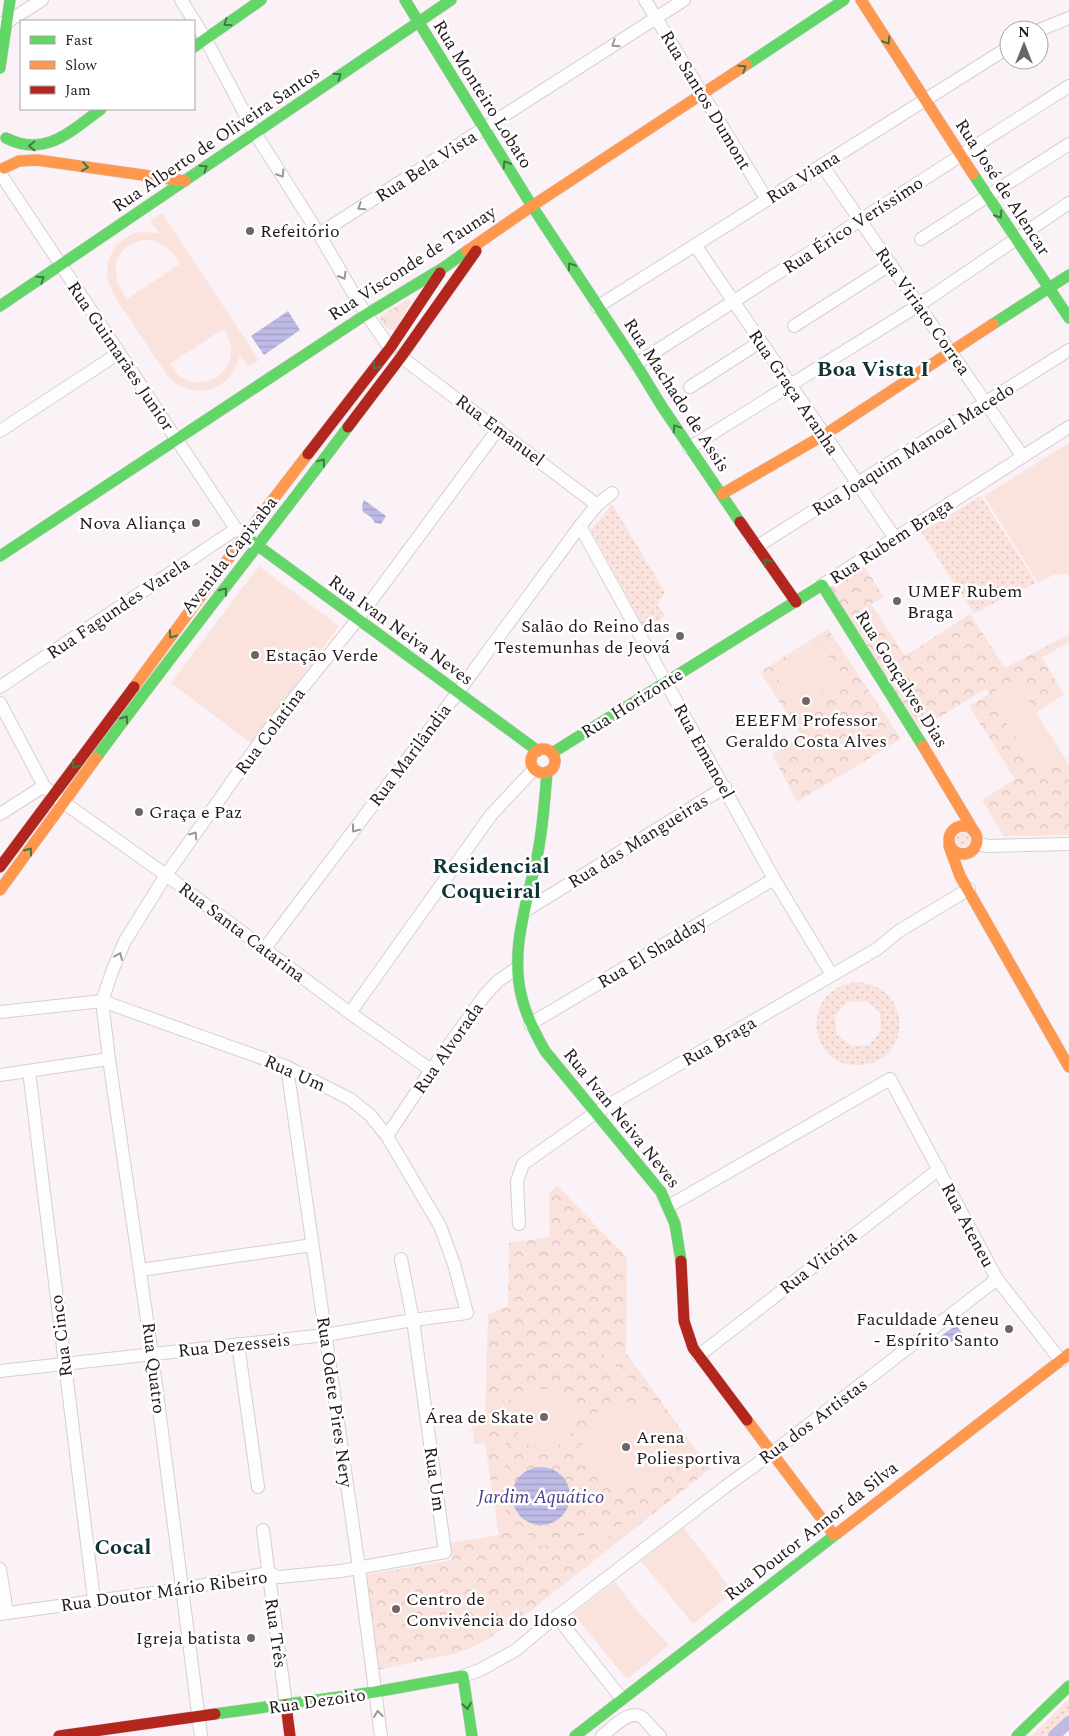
<svg xmlns="http://www.w3.org/2000/svg" width="1069" height="1736" font-family="Spectral,serif">
<defs>
<pattern id="grass-dots" width="8" height="8" patternUnits="userSpaceOnUse" patternTransform="scale(1.25)"><rect width="8" height="8" fill="#fbe3dd"/><path d="M2 2h.1M6 6h.1" fill="none" stroke="#d7c2bd" stroke-width="1.8" stroke-linecap="round"/></pattern>
<pattern id="forest-crowns" width="20" height="18" patternUnits="userSpaceOnUse" patternTransform="scale(1.25)"><rect width="20" height="18" fill="#fbe3dd"/><path d="M2 6a3 3 0 1 1 6 0M12 15a3 3 0 1 1 6 0" fill="none" stroke="#d7c2bd"/></pattern>
<pattern id="water-rules" width="6" height="5" patternUnits="userSpaceOnUse" patternTransform="scale(1.25)"><rect width="6" height="5" fill="#bebae6"/><path d="M0 2.5h6" fill="none" stroke="#a39fc5"/></pattern>
</defs>
<rect width="100%" height="100%" fill="#faf2f7"/>
<g fill="url(#grass-dots)" fill-rule="evenodd">
<path d="M981,496l55,87 -62,30 -53,-81z"/>
<path d="M612,504l53,88 -8,13 8,11 -19,15 -55,-101z"/>
<circle cx="963" cy="840" r="7"/>
<path d="M857,982c55,3 57,79 4,83 -55,4 -62,-77 -4,-83zM866,1001l14,12 1,18 -12,14 -18,1 -14,-12 -2,-18 12,-14z"/>
<path d="M1069,1699v26l-12,11h-26z"/>
</g>
<g fill="url(#forest-crowns)">
<path d="M408,299l3,3 -15,27 -8,1 -9,-13z"/>
<path d="M863,565l21,32 -13,7 34,52 65,-42 35,54 64,-34v8l-27,16 22,36 -28,19 33,52v70l-65,1 -22,-36 33,-21 -46,-73 20,-12 -3,-5 -66,40 -91,-142z"/>
<path d="M828,629l73,110 -104,63 -25,-48 30,-18 -42,-64z"/>
<path d="M557,1185l70,73 -1,95 84,116 -181,143 -43,28 -15,8 -18,6 -75,16 -13,-95 87,-15 -2,-17 49,-8 -14,-92 -11,1 -2,-20 13,-1 3,-109 20,-8 1,-63 41,-6 -1,-43z"/>
</g>
<g fill="#fbe3dd" fill-rule="evenodd">
<path d="M162,213l97,147 -11,7 -8,-12c-8,36 -44,47 -71,23l-56,-84 -6,-16 1,-18 9,-16 15,-10 9,-2 18,1 -9,-12zM143,240c18,0 28,9 37,24l-53,35c-17,-24 -17,-51 16,-59zM223,329c30,39 -30,77 -53,35z"/>
<path d="M1069,443v131l-16,1 -15,8 -54,-87z"/>
<path d="M259,566l80,60 -87,118 -81,-61z"/>
<path d="M820,643l23,37 -47,29 -21,-37z"/>
<path d="M1015,680l51,80 -26,16 -51,-81z"/>
<path d="M581,1325l19,5c7,11 7,25 15,35 9,11 22,18 32,28 12,11 43,51 45,67 2,8 -2,15 -6,21l-56,45 -16,8 -17,6 -56,6 -16,-6 -10,-7 -10,-11 -7,-11 -3,-17 5,-37 -1,-35 3,-18 4,-11 17,-28 42,-35zM581,1331l15,3 4,6 4,18 6,10 32,28 18,22c-5,-4 -11,-10 -18,-13 -23,-9 -48,3 -57,24 -4,11 -4,24 1,34 21,43 87,26 83,-22 -1,-8 -5,-15 -8,-21 14,18 38,42 15,62l-49,39 -15,8 -16,5 -54,6 -14,-5 -9,-6 -9,-10 -6,-11 -3,-14 5,-37 -1,-44 6,-18 17,-26 40,-34z"/>
<circle cx="544" cy="1419" r="30"/>
<path d="M684,1528l49,64 -40,32 -52,-63z"/>
<path d="M615,1582l19,25 35,38 -42,34 -54,-65z"/>
</g>
<g fill="url(#water-rules)">
<path d="M288,311l12,19 -36,25 -13,-19z"/>
<path d="M364,500l22,16 -5,8 -6,-1 -4,-6 -8,-5 -1,-6z"/>
<path d="M956,1325l7,9 -20,14 -6,-9z"/>
<circle cx="541" cy="1496" r="29"/>
</g>
<g fill="none" stroke-linecap="round" stroke-linejoin="round">
<path stroke="#bebae6" stroke-width="12" d="M1054,1736l15,-14"/>
<defs>
<g id="street">
<path d="M181,0l24,38 50,95 64,101 41,71 30,43"/>
<path d="M645,0l122,200"/>
<path d="M2,23l5,-1 35,-22"/>
<path d="M1039,30l30,-12"/>
<path d="M822,165l201,292"/>
<path d="M0,173l236,356 9,7"/>
<path d="M319,234l365,-234"/>
<path d="M921,239l148,-95"/>
<path d="M695,245l200,293"/>
<path d="M597,307l412,-260"/>
<path d="M794,326l97,-62"/>
<path d="M401,357l196,148"/>
<path d="M636,364l433,-278"/>
<path d="M690,387l70,-45"/>
<path d="M0,431l119,-78"/>
<path d="M689,448l230,-143 150,-102"/>
<path d="M580,526l194,353 58,96"/>
<path d="M756,547l313,-197"/>
<path d="M822,585l247,-158"/>
<path d="M0,687l236,-158"/>
<path d="M0,703l44,83 9,9 113,80 184,138 81,57"/>
<path d="M0,814l44,-28"/>
<path d="M977,844l11,2 81,-2"/>
<path d="M525,911l200,-124"/>
<path d="M265,948l193,-256 122,-166 17,-21 15,-12"/>
<path d="M0,1012l102,-11 185,66 63,32 20,16 17,21 53,90 14,38 13,49 -54,7 -88,15 -325,36"/>
<path d="M350,1013l141,-198 43,-46"/>
<path d="M530,1024l244,-145"/>
<path d="M287,1067l72,501 22,168"/>
<path d="M29,1071l65,529"/>
<path d="M0,1075l109,-16"/>
<path d="M387,1136l44,-66 54,-75 13,-14 19,-13"/>
<path d="M669,1206l221,-127 107,200 64,82"/>
<path d="M519,1224l-2,-43 6,-17 72,-51 282,-164 22,-18 70,-42"/>
<path d="M141,1270l171,-25"/>
<path d="M238,1344l20,143"/>
<path d="M698,1356l241,-187"/>
<path d="M263,1530l23,175"/>
<path d="M0,1569l7,44"/>
<path d="M0,1614l182,-25 86,-16 11,4 62,-6 104,-19 -32,-232 -12,-61"/>
<path d="M557,1617l65,82"/>
<path d="M463,1676l17,-6 36,-20 31,-26 178,-137 47,-34 225,-174"/>
<path d="M201,1736l-49,-382 -43,-295 -7,-58 11,-32 12,-28 41,-66 101,-143 90,-112 141,-191"/>
<path d="M602,1736c9,-7 29,-29 41,-18 6,6 11,13 17,18"/>
</g>
<g id="fast">
<path d="M405,0l127,206 104,158 25,41 79,117"/>
<path d="M194,47l67,-47"/>
<path d="M746,65l98,-65"/>
<path d="M0,68l10,-68"/>
<path d="M6,138c39,20 65,-7 95,-29"/>
<path d="M973,174l96,144"/>
<path d="M0,306l451,-306"/>
<path d="M993,324l76,-49"/>
<path d="M250,540l288,211"/>
<path d="M0,556l362,-239 81,-49 24,-17"/>
<path d="M552,753l270,-168 101,161"/>
<path d="M96,758c82,-112 169,-220 252,-331"/>
<path d="M547,772c-2,27 -4,54 -9,80 -10,48 -30,101 -15,150 5,18 13,33 22,49l116,141 14,32 6,37"/>
<path d="M215,1714l160,-22 88,-16 9,60"/>
<path d="M575,1736l264,-204"/>
<path d="M1017,1736l52,-50"/>
</g>
<g id="slow">
<path d="M861,0l112,174"/>
<path d="M4,168l15,-7 18,-1 148,21"/>
<path d="M467,251l65,-45 214,-141"/>
<path d="M722,494l102,-59 169,-111"/>
<path d="M134,687l111,-151 63,-82"/>
<path d="M923,746l52,87"/>
<circle cx="543" cy="761" r="12"/>
<circle cx="963" cy="840" r="14"/>
<path d="M949,846l11,30 109,191"/>
<path d="M0,890l96,-132"/>
<path d="M747,1420l87,115"/>
<path d="M839,1532l230,-178"/>
</g>
<g id="jam">
<path d="M348,427l53,-70 75,-106"/>
<path d="M308,454l82,-106 50,-75"/>
<path d="M740,522l56,80"/>
<path d="M0,867l134,-180"/>
<path d="M681,1261l3,60 9,27 54,72"/>
<path d="M286,1705l4,31"/>
<path d="M59,1736l156,-22"/>
</g>
</defs>
<use href="#street" stroke="#d6ced3" stroke-width="14"/>
<use href="#fast" stroke="#d6ced3" stroke-width="12"/>
<use href="#slow" stroke="#d6ced3" stroke-width="12"/>
<use href="#jam" stroke="#d6ced3" stroke-width="12"/>
<use href="#street" stroke="#fefdfe" stroke-width="12"/>
<use href="#fast" stroke="#63d668" stroke-width="11"/>
<use href="#slow" stroke="#ff974d" stroke-width="11"/>
<use href="#jam" stroke="#b3261e" stroke-width="11"/>
</g>
<defs><path id="oneway-chevron" d="M-2-3.5L2.5 0L-2 3.5" fill="none" stroke-width="1.6" stroke-linecap="round" stroke-linejoin="round" transform="scale(1.25)"/></defs>
<g stroke="#427843">
<use href="#oneway-chevron" transform="translate(227 23) rotate(145)"/>
<use href="#oneway-chevron" transform="translate(887 41) rotate(58)"/>
<use href="#oneway-chevron" transform="translate(743 68) rotate(-34)"/>
<use href="#oneway-chevron" transform="translate(338 76) rotate(-34)"/>
<use href="#oneway-chevron" transform="translate(32 146) rotate(179)"/>
<use href="#oneway-chevron" transform="translate(506 164) rotate(-121)"/>
<use href="#oneway-chevron" transform="translate(85 167) rotate(8)"/>
<use href="#oneway-chevron" transform="translate(204 168) rotate(-34)"/>
<use href="#oneway-chevron" transform="translate(999 215) rotate(58)"/>
<use href="#oneway-chevron" transform="translate(571 266) rotate(-123)"/>
<use href="#oneway-chevron" transform="translate(41 279) rotate(-34)"/>
<use href="#oneway-chevron" transform="translate(376 366) rotate(128)"/>
<use href="#oneway-chevron" transform="translate(676 428) rotate(-124)"/>
<use href="#oneway-chevron" transform="translate(322 462) rotate(-53)"/>
<use href="#oneway-chevron" transform="translate(767 562) rotate(-126)"/>
<use href="#oneway-chevron" transform="translate(224 591) rotate(-52)"/>
<use href="#oneway-chevron" transform="translate(172 635) rotate(127)"/>
<use href="#oneway-chevron" transform="translate(125 719) rotate(-54)"/>
<use href="#oneway-chevron" transform="translate(75 765) rotate(127)"/>
<use href="#oneway-chevron" transform="translate(29 851) rotate(-54)"/>
<use href="#oneway-chevron" transform="translate(467 1706) rotate(81)"/>
</g>
<g stroke="#9b9699">
<use href="#oneway-chevron" transform="translate(615 44) rotate(147)"/>
<use href="#oneway-chevron" transform="translate(281 174) rotate(58)"/>
<use href="#oneway-chevron" transform="translate(361 207) rotate(147)"/>
<use href="#oneway-chevron" transform="translate(343 276) rotate(60)"/>
<use href="#oneway-chevron" transform="translate(355 829) rotate(127)"/>
<use href="#oneway-chevron" transform="translate(194 835) rotate(-55)"/>
<use href="#oneway-chevron" transform="translate(119 956) rotate(-67)"/>
<use href="#oneway-chevron" transform="translate(378 1714) rotate(-97)"/>
</g>
<g fill="#6e656a" stroke="#fff" stroke-width="2">
<circle cx="250" cy="231" r="5"/>
<circle cx="196" cy="523" r="5"/>
<circle cx="897" cy="601" r="5"/>
<circle cx="680" cy="636" r="5"/>
<circle cx="255" cy="655" r="5"/>
<circle cx="806" cy="701" r="5"/>
<circle cx="139" cy="812" r="5"/>
<circle cx="1009" cy="1329" r="5"/>
<circle cx="544" cy="1417" r="5"/>
<circle cx="626" cy="1447" r="5"/>
<circle cx="396" cy="1609" r="5"/>
<circle cx="251" cy="1638" r="5"/>
</g>
<g text-anchor="middle" stroke-width="5" stroke-linejoin="round" paint-order="stroke">
<g font-size="18" fill="#22191e" stroke="#fff">
<text transform="translate(483 94) rotate(58)" y="6">Rua Monteiro Lobato</text>
<text transform="translate(706 100) rotate(59)" y="6">Rua Santos Dumont</text>
<text transform="translate(216 139) rotate(-34)" y="6">Rua Alberto de Oliveira Santos</text>
<text transform="translate(426 166) rotate(-33)" y="6">Rua Bela Vista</text>
<text transform="translate(803 177) rotate(-32)" y="6">Rua Viana</text>
<text transform="translate(1003 187) rotate(57)" y="6">Rua José de Alencar</text>
<text transform="translate(853 225) rotate(-33)" y="6">Rua Érico Veríssimo</text>
<text transform="translate(412 263) rotate(-33)" y="6">Rua Visconde de Taunay</text>
<text transform="translate(923 311) rotate(55)" y="6">Rua Viriato Correa</text>
<text transform="translate(121 356) rotate(56)" y="6">Rua Guimarães Junior</text>
<text transform="translate(794 392) rotate(56)" y="6">Rua Graça Aranha</text>
<text transform="translate(677 395) rotate(57)" y="6">Rua Machado de Assis</text>
<text transform="translate(500 430) rotate(37)" y="6">Rua Emanuel</text>
<text transform="translate(913 449) rotate(-32)" y="6">Rua Joaquim Manoel Macedo</text>
<text transform="translate(891 541) rotate(-33)" y="6">Rua Rubem Braga</text>
<text transform="translate(229 555) rotate(-52)" y="6">Avenida Capixaba</text>
<text transform="translate(118 608) rotate(-34)" y="6">Rua Fagundes Varela</text>
<text transform="translate(401 630) rotate(36)" y="6">Rua Ivan Neiva Neves</text>
<text transform="translate(902 679) rotate(58)" y="6">Rua Gonçalves Dias</text>
<text transform="translate(632 703) rotate(-32)" y="6">Rua Horizonte</text>
<text transform="translate(270 731) rotate(-53)" y="6">Rua Colatina</text>
<text transform="translate(704 751) rotate(61)" y="6">Rua Emanoel</text>
<text transform="translate(410 755) rotate(-53)" y="6">Rua Marilândia</text>
<text transform="translate(638 841) rotate(-32)" y="6">Rua das Mangueiras</text>
<text transform="translate(242 932) rotate(37)" y="6">Rua Santa Catarina</text>
<text transform="translate(652 952) rotate(-31)" y="6">Rua El Shadday</text>
<text transform="translate(719 1041) rotate(-30)" y="6">Rua Braga</text>
<text transform="translate(448 1048) rotate(-55)" y="6">Rua Alvorada</text>
<text transform="translate(295 1073) rotate(24)" y="6">Rua Um</text>
<text transform="translate(622 1118) rotate(51)" y="6">Rua Ivan Neiva Neves</text>
<text transform="translate(968 1225) rotate(62)" y="6">Rua Ateneu</text>
<text transform="translate(818 1262) rotate(-38)" y="6">Rua Vitória</text>
<text transform="translate(61 1336) rotate(-97)" y="6">Rua Cinco</text>
<text transform="translate(234 1345) rotate(-6)" y="6">Rua Dezesseis</text>
<text transform="translate(154 1368) rotate(83)" y="6">Rua Quatro</text>
<text transform="translate(335 1402) rotate(82)" y="6">Rua Odete Pires Nery</text>
<text transform="translate(813 1421) rotate(-37)" y="6">Rua dos Artistas</text>
<text transform="translate(435 1479) rotate(82)" y="6">Rua Um</text>
<text transform="translate(811 1531) rotate(-38)" y="6">Rua Doutor Annor da Silva</text>
<text transform="translate(164 1591) rotate(-8)" y="6">Rua Doutor Mário Ribeiro</text>
<text transform="translate(276 1633) rotate(82)" y="6">Rua Três</text>
<text transform="translate(317 1701) rotate(-8)" y="6">Rua Dezoito</text>
</g>
<g font-size="18" fill="#22191e" stroke="#fff" text-anchor="start">
<text x="260" y="237">Refeitório</text>
<text x="186" y="529" text-anchor="end">Nova Aliança</text>
<text x="907" y="597">UMEF Rubem<tspan x="907" dy="21">Braga</tspan></text>
<text x="670" y="632" text-anchor="end">Salão do Reino das<tspan x="670" dy="21">Testemunhas de Jeová</tspan></text>
<text x="265" y="661">Estação Verde</text>
<text x="806" y="726" text-anchor="middle">EEEFM Professor<tspan x="806" dy="21">Geraldo Costa Alves</tspan></text>
<text x="149" y="818">Graça e Paz</text>
<text x="999" y="1325" text-anchor="end">Faculdade Ateneu<tspan x="999" dy="21">- Espírito Santo</tspan></text>
<text x="534" y="1423" text-anchor="end">Área de Skate</text>
<text x="636" y="1443">Arena<tspan x="636" dy="21">Poliesportiva</tspan></text>
<text x="406" y="1605">Centro de<tspan x="406" dy="21">Convivência do Idoso</tspan></text>
<text x="241" y="1644" text-anchor="end">Igreja batista</text>
</g>
<g font-size="19" font-style="italic" fill="#483e86" stroke="#fff">
<text x="541" y="1503">Jardim Aquático</text>
</g>
<g font-size="22" font-weight="bold" fill="#103335" stroke="#fff">
<text x="873" y="376">Boa Vista I</text>
<text x="491" y="873">Residencial<tspan x="491" dy="25">Coqueiral</tspan></text>
<text x="123" y="1554">Cocal</text>
</g>
</g>
<rect x="20" y="20" width="175" height="90" fill="#ffffff" stroke="#a7a3a5"/>
<rect x="30" y="36" width="25" height="8" fill="#63d668" stroke="#a7a3a5"/>
<text x="65" y="45" font-size="15" fill="#22191e">Fast</text>
<rect x="30" y="61" width="25" height="8" fill="#ff974d" stroke="#a7a3a5"/>
<text x="65" y="70" font-size="15" fill="#22191e">Slow</text>
<rect x="30" y="86" width="25" height="8" fill="#b3261e" stroke="#a7a3a5"/>
<text x="65" y="95" font-size="15" fill="#22191e">Jam</text>
<g transform="translate(1024 45)"><circle r="24" fill="#ffffff" stroke="#a7a3a5"/>
<path d="M0-4L9 19L0 12L-9 19Z" fill="#6e656a"/>
<text y="-8" font-size="14" font-weight="bold" text-anchor="middle" fill="#22191e">N</text>
</g>
</svg>
